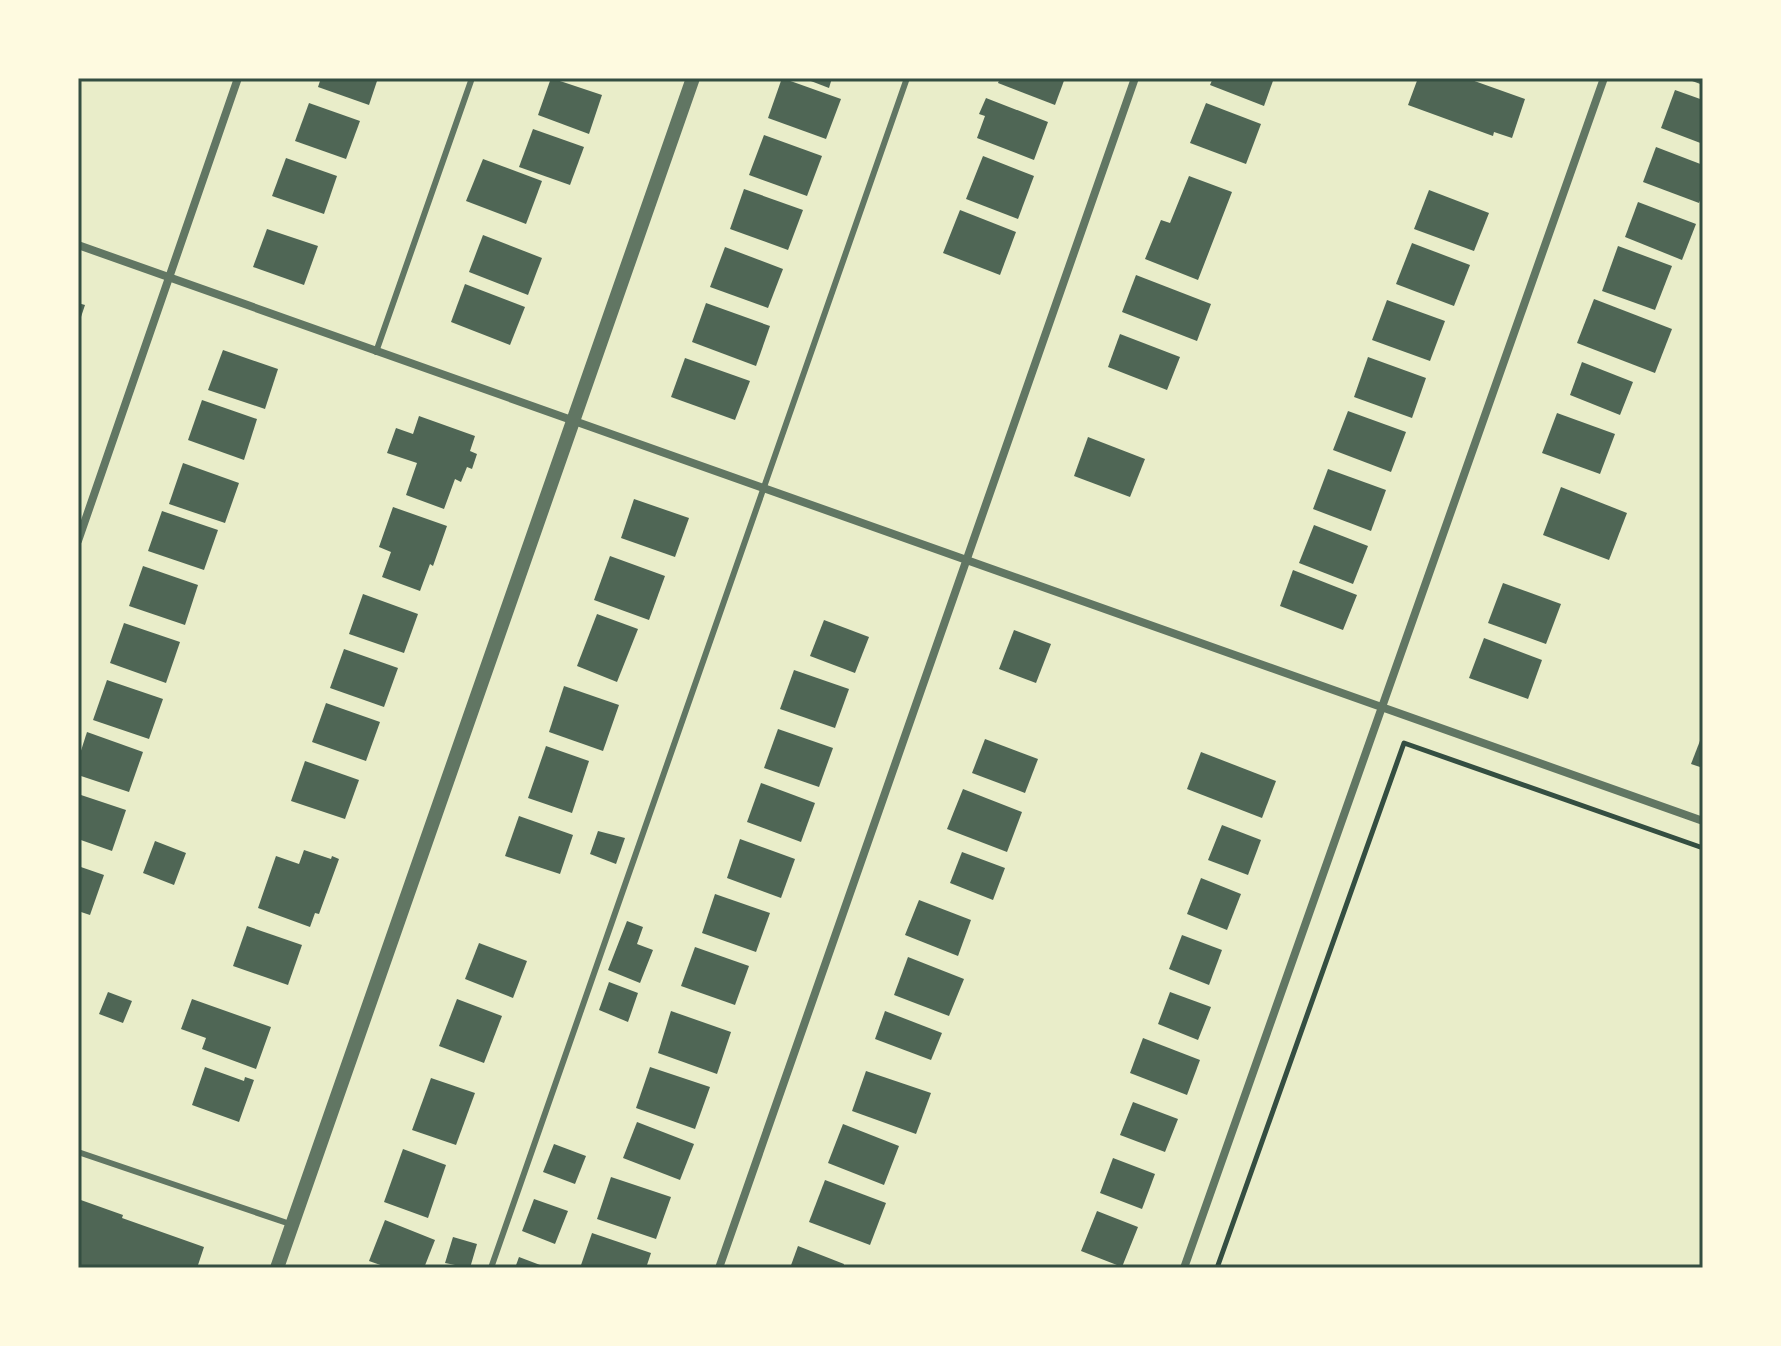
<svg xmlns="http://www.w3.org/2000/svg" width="1781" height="1346" font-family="'Nunito Sans',sans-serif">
<rect width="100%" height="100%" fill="#e9edc9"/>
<g fill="#4f6655">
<path d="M321,78h57l-9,27 -51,-18z"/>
<path d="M551,78l51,17 -13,39 -51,-19z"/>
<path d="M782,78l59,21 -15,40 -58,-21z"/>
<path d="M803,78h29l-3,10z"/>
<path d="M1000,78h65l-10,27 -57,-22z"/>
<path d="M1213,78h61l-10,28 -54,-21z"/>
<path d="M1418,78h48l59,21 -13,39 -18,-6 -1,4 -85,-31z"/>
<path d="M1684,78h19v7z"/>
<path d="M1675,90l28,10v44l-42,-16z"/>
<path d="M986,98l62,24 -14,38 -57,-22 8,-22 -6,-2z"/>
<path d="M309,103l51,18 -14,38 -51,-18z"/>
<path d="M1206,103l55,21 -15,40 -56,-21z"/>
<path d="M533,129l51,18 -14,38 -51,-18z"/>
<path d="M764,135l58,21 -15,40 -58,-21z"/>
<path d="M1656,147l47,18v28l-4,10 -56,-21z"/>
<path d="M983,156l51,20 -16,43 -52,-20z"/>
<path d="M286,158l51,18 -13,38 -52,-18z"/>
<path d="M483,159l59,22 -16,43 -60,-23z"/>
<path d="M1189,176l43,16 -34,88 -53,-21 16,-39 9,3z"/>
<path d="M744,189l59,21 -15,40 -58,-21z"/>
<path d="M1429,190l60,23 -15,38 -60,-22z"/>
<path d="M1638,202l58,22 -14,36 -57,-23z"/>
<path d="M960,210l56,22 -16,43 -57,-22z"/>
<path d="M267,229l51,17 -14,39 -51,-18z"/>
<path d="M483,235l59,23 -14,37 -59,-23z"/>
<path d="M1412,243l58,22 -16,41 -58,-22z"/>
<path d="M1618,246l54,20 -17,44 -53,-19z"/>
<path d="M725,247l58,22 -15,39 -58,-21z"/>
<path d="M1136,275l75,29 -14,37 -75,-29z"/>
<path d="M465,284l60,23 -15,38 -59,-23z"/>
<path d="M1594,299l78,30 -17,44 -78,-30z"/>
<path d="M1387,300l58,21 -15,40 -58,-21z"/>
<path d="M78,303l7,2 -6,18h-1z"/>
<path d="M706,303l64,23 -14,40 -64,-24z"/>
<path d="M1120,334l60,23 -13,33 -59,-23z"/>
<path d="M223,350l55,19 -13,40 -57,-19z"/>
<path d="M1368,357l58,21 -14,40 -58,-21z"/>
<path d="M685,358l65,23 -15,39 -64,-23z"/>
<path d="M1582,362l51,20 -13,33 -50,-20z"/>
<path d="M202,400l55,19 -13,41 -56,-20z"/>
<path d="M1348,411l58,21 -15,40 -58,-22z"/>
<path d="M1557,413l58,21 -15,40 -58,-21z"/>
<path d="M419,416l56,20 -5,15 7,3 -5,15 -5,-2 -6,15 -6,-3 -11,30 -38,-14 11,-32 -30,-10 9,-25 17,6z"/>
<path d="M1088,437l57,22 -15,38 -56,-21z"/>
<path d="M183,463l56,20 -14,40 -56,-19z"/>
<path d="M1328,469l58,21 -15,41 -58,-22z"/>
<path d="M1561,487l66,26 -18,47 -66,-25z"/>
<path d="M634,499l55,19 -14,39 -54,-19z"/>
<path d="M393,507l54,19 -14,40 -3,-2 -10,27 -38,-14 9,-25 -12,-5z"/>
<path d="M162,511l56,19 -14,40 -56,-19z"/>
<path d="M1314,525l54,21 -15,38 -54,-21z"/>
<path d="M610,556l55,20 -16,44 -55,-20z"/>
<path d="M143,566l55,19 -13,40 -56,-19z"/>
<path d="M1293,570l64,25 -14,35 -63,-24z"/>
<path d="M1503,583l58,21 -15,40 -58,-21z"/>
<path d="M363,594l55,20 -14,39 -55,-19z"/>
<path d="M597,614l41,15 -21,53 -40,-16z"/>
<path d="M824,620l45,17 -14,36 -45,-17z"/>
<path d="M124,623l56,19 -14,41 -56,-20z"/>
<path d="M1014,630l37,14 -15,39 -37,-14z"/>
<path d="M1484,638l58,22 -14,39 -59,-21z"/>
<path d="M344,649l54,19 -14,39 -54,-19z"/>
<path d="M794,670l55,19 -14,39 -55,-19z"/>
<path d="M107,680l56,19 -14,40 -56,-19z"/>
<path d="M564,686l55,19 -16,46 -54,-19z"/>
<path d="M326,703l54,19 -14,39 -54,-19z"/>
<path d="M778,729l55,19 -14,39 -55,-19z"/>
<path d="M87,732l56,20 -14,40 -51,-17v-15z"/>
<path d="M1703,733v35l-12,-4z"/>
<path d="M985,739l53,20 -13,34 -53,-20z"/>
<path d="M546,746l43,15 -17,52 -44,-15z"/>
<path d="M1201,752l75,29 -14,37 -75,-29z"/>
<path d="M305,761l54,19 -14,39 -54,-18z"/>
<path d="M761,783l54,20 -14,39 -54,-20z"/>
<path d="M963,789l59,23 -15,40 -60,-23z"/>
<path d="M78,794l48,16 -14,41 -34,-12z"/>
<path d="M519,816l54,19 -13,39 -55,-18z"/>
<path d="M1222,825l39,15 -13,35 -40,-15z"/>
<path d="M598,831l27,7 -9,26 -26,-10z"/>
<path d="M740,839l55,20 -14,39 -54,-20z"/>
<path d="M155,841l31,12 -12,32 -31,-12z"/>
<path d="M304,850l27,9 1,-3 7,3 -20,55 -4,-1 -5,14 -52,-19 18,-52 23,8z"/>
<path d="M962,852l43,16 -12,32 -43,-17z"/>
<path d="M78,866l26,9 -14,40 -12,-4z"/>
<path d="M1201,878l40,16 -14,36 -40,-16z"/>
<path d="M715,894l55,19 -14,39 -54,-19z"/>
<path d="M919,900l52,20 -13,36 -53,-21z"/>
<path d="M627,921l16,6 -6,17 16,6 -13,33 -32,-13z"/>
<path d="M247,926l55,19 -14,40 -55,-19z"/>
<path d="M1182,935l40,15 -13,35 -40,-16z"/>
<path d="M479,943l48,18 -14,37 -48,-19z"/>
<path d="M695,947l54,19 -14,39 -54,-19z"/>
<path d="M908,957l56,22 -15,37 -55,-21z"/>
<path d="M609,982l29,11 -10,29 -29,-12z"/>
<path d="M108,992l24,9 -9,22 -24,-9z"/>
<path d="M1170,992l41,15 -13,33 -40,-16z"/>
<path d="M192,999l79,28 -15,42 -54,-20 4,-11 -25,-9z"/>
<path d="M457,999l45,17 -18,47 -45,-17z"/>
<path d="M671,1011l60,21 -14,42 -59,-21z"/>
<path d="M885,1011l57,22 -11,27 -56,-21z"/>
<path d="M1143,1038l57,22 -13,35 -57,-22z"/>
<path d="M205,1067l39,14 1,-4 9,3 -15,42 -47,-17z"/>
<path d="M650,1067l60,20 -15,42 -59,-21z"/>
<path d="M866,1071l65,22 -15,41 -64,-23z"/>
<path d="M431,1078l44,15 -19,52 -44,-15z"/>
<path d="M1133,1102l45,17 -13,33 -45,-17z"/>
<path d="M637,1122l57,22 -14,36 -57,-22z"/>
<path d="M843,1124l56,22 -15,39 -56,-22z"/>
<path d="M554,1144l32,12 -11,28 -32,-12z"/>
<path d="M403,1149l43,16 -18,53 -44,-16z"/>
<path d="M1113,1158l42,16 -13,35 -42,-16z"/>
<path d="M611,1177l60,20 -15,42 -59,-20z"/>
<path d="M825,1180l61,23 -16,42 -61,-23z"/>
<path d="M78,1199l45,16 -1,3 82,29 -7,21h-119z"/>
<path d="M534,1199l34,12 -13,33 -33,-13z"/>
<path d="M1097,1211l41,16 -16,40 -41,-16z"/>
<path d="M385,1220l50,20 -11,28h-35l-20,-7z"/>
<path d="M592,1233l59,20 -5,15h-66z"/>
<path d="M453,1237l24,7 -7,24 -25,-5z"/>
<path d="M798,1246l46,18 -1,4h-53z"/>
<path d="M519,1257l29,11h-33z"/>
</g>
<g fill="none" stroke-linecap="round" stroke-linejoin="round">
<path stroke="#344e41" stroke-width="5" d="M1217,1268l187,-525 299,105"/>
<g stroke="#617663" stroke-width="6">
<path d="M376,352l96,-274"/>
<path d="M78,1152l215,73"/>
<path d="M491,1268l416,-1190"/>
</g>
<g stroke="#617663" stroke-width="8">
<path d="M78,245l1625,576"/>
<path d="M78,541l160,-463"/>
<path d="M719,1268l416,-1190"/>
<path d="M1184,1268l420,-1190"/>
</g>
<path stroke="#617663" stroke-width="14" d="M277,1268l416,-1190"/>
</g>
<rect width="1781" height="1346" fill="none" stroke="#fefae0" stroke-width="160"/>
<rect x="80" y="80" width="1621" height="1186" fill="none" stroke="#344e41" stroke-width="3"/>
</svg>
